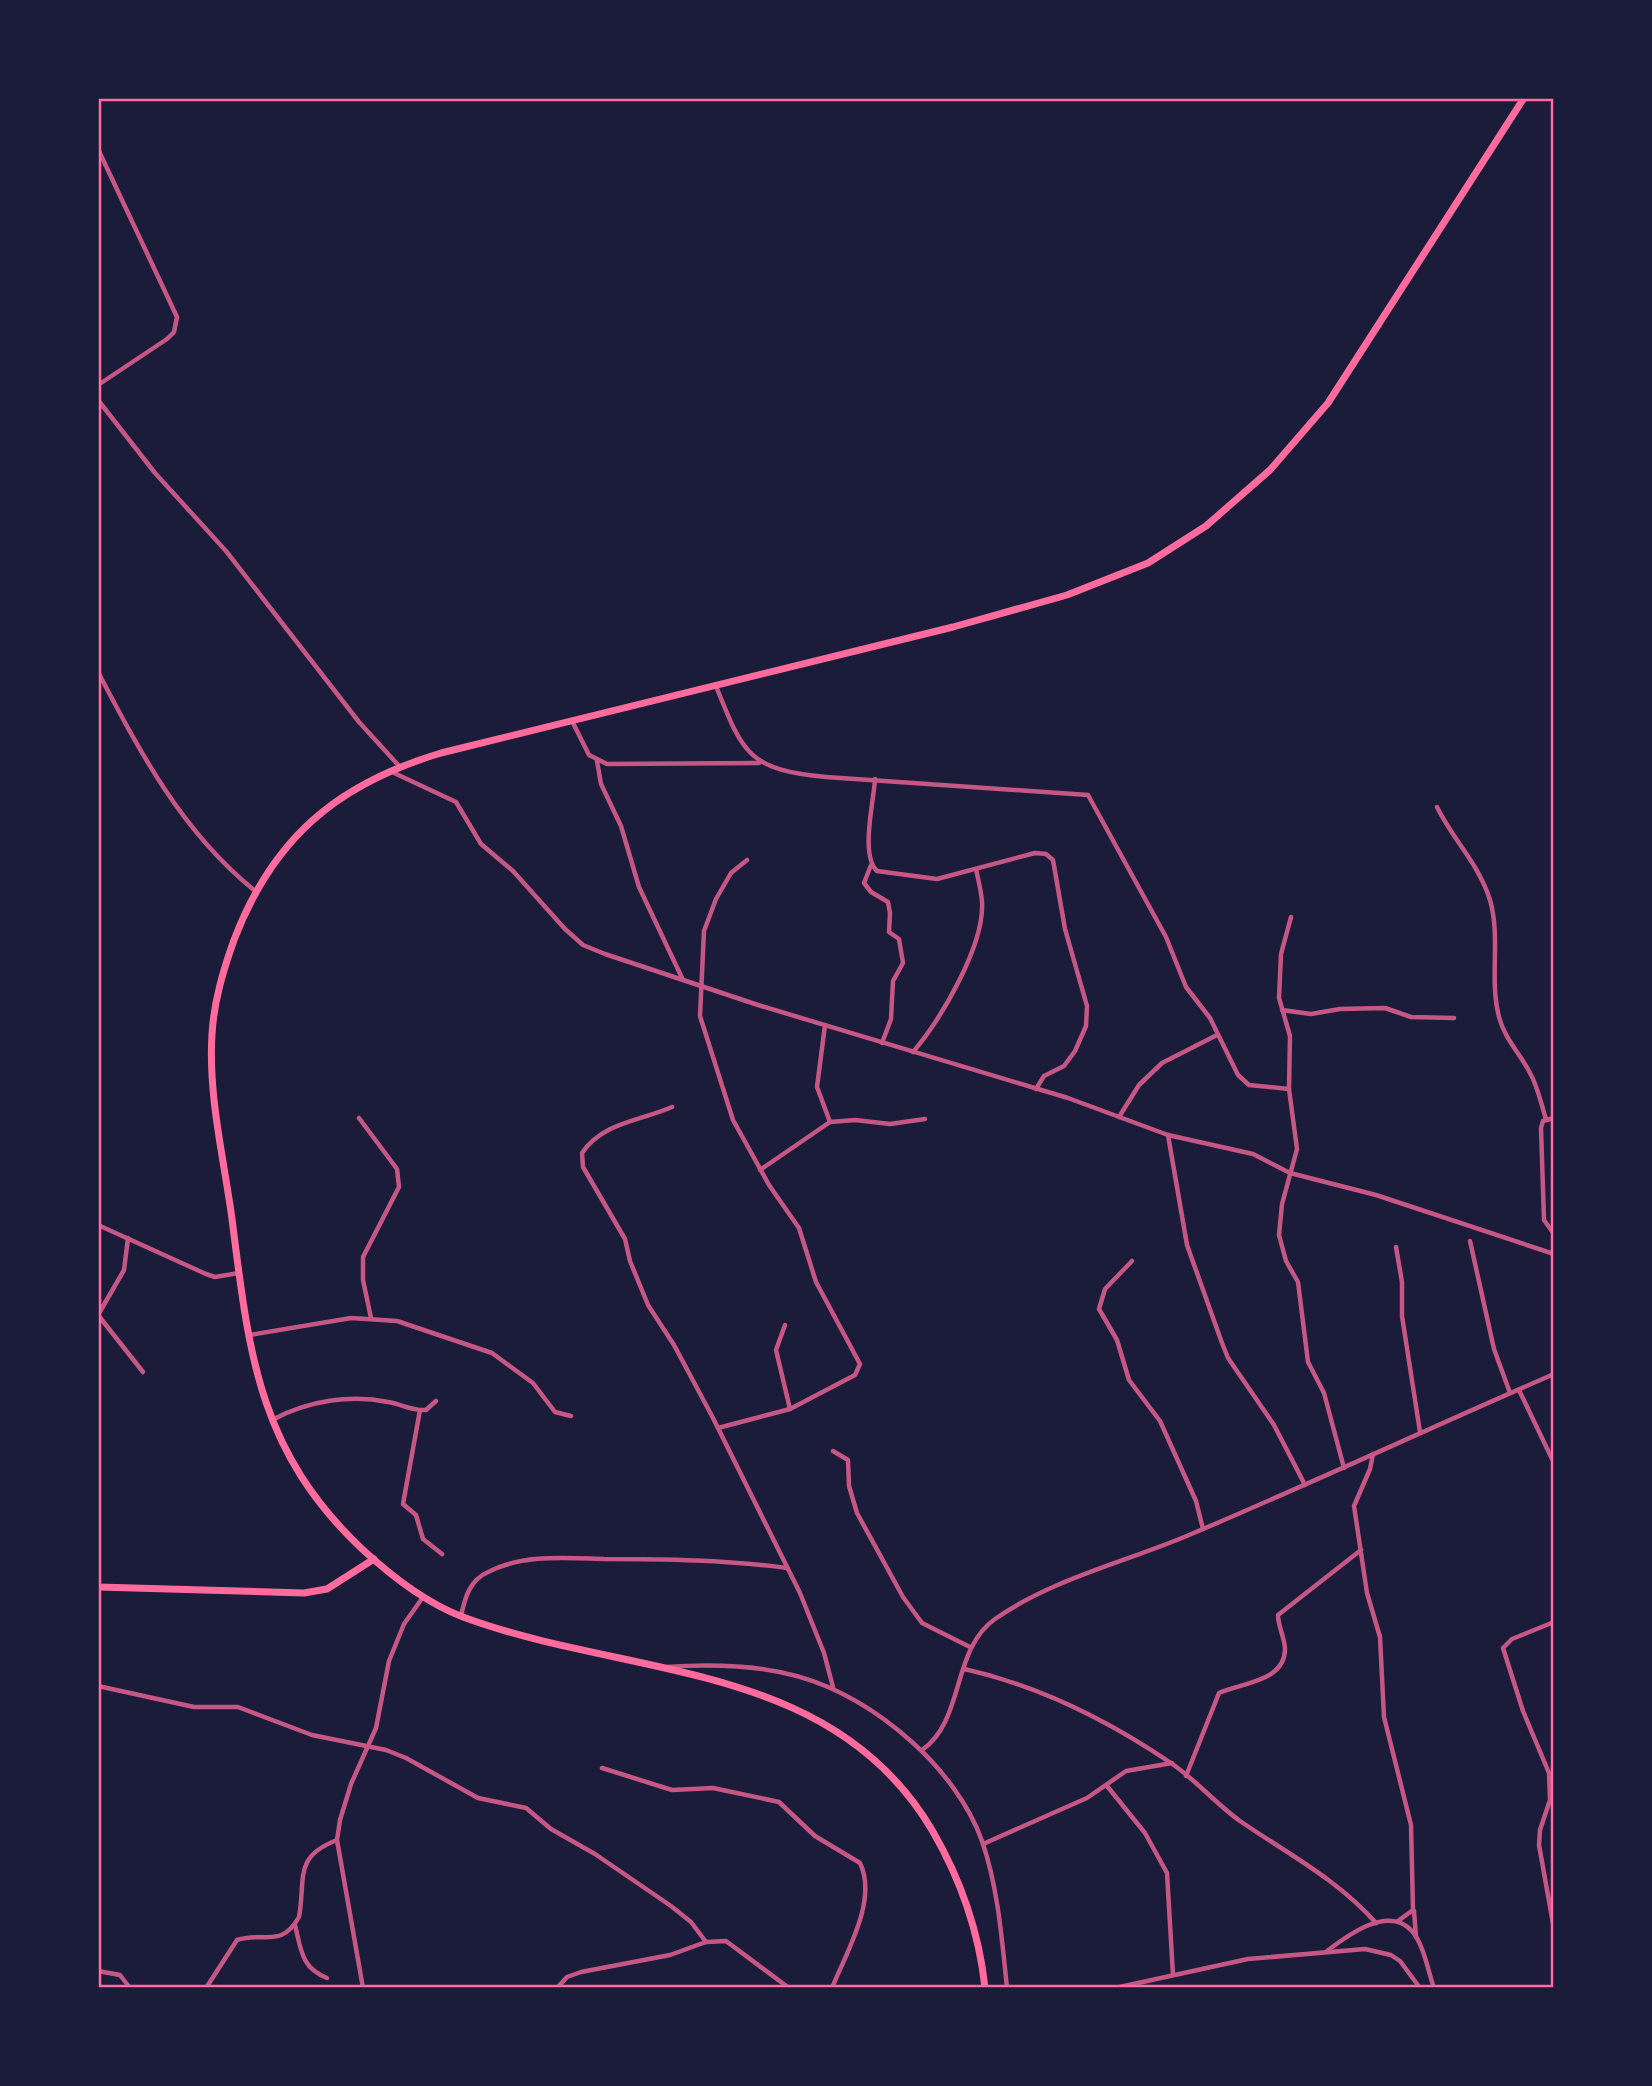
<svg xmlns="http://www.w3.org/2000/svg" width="1652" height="2086" font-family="'PT Sans Narrow',sans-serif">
<rect width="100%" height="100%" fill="#1b1b3a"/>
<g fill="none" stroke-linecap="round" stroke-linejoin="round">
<g stroke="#c65784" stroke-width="4.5">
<path d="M98,149l79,168 -3,15 -7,7 -69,46"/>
<path d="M98,400l57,73 71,78 133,171 41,45"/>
<path d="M98,672c42,80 84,160 156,218"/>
<path d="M716,686c27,68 33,84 110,91l262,18 78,142 20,50 24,31 28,57 11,10 40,4"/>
<path d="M572,721l17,34 18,9 152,-1"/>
<path d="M597,761l4,23 20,42 18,61 44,93"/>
<path d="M392,772l64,30 25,42 32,27 52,58 18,16 22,9 153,51 310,93 100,37 85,19 37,19 86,22 178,59"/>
<path d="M875,779c-1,22 -15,76 2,92l60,8 98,-26 11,1 7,6 12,69 22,77 -1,20 -11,25 -11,15 -20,10 -8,13"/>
<path d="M1437,807c16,33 42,57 53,93 11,38 -1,79 9,117 6,23 21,36 31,56 8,14 11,31 16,46"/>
<path d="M871,865l-7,18 7,9 17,10 2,11 -1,19 10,7 4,24 -10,18 -2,38 -9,24"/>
<path d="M1291,917l-10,37 -2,44 11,38 -1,53 8,60 -15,55 -3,31 7,26 12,21 10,80 16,31 20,75"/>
<path d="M1282,1010l29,4 29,-5 45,-1 26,9 43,1"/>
<path d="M825,1025l-8,62 13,35"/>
<path d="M913,1052c28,-33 72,-107 69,-151 -1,-11 -4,-22 -6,-32"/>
<path d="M672,1107c-32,14 -69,15 -90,46l1,14 42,72 5,22 18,44 26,40 39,73 87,175 24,60 9,34"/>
<path d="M1119,1117l20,-32 23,-22 55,-28"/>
<path d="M359,1118l38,51 2,18 -36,70v23l8,38"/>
<path d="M1554,1118l-11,3 -2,7 3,92 10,14"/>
<path d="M1168,1135l19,110 35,98 6,15 46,67 31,60"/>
<path d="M760,1170l70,-48 25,-2 35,4 35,-5"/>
<path d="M98,1225l108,49 9,3 24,-4"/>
<path d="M1470,1241l24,108 16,44"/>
<path d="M1396,1247l6,35v34l18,116"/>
<path d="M1132,1261l-27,28 -6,20 18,31 12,40 31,41 36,80 7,28"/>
<path d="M98,1315l26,-45 4,-32"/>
<path d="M98,1315l45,57"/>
<path d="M785,1325l-9,25 14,59"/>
<path d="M250,1335l101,-17 46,3 95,32 41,30 22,29 16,4"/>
<path d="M1519,1390l35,73"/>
<path d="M420,1410l-17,94 13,11 7,24 19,15"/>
<path d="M274,1419c34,-18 76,-25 114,-17 13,2 24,9 38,8l10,-9"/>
<path d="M718,1428l72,-19 65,-34 5,-11 -44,-82 -17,-54 -30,-43 -36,-65 -33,-104 4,-85 12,-32 15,-26 16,-13"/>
<path d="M833,1451l15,9 1,26 8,27 46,84 19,26 48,24"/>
<path d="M1373,1454l-3,15 -16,37 13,87 13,44 4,80 27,108 2,85 -15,11"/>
<path d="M461,1616c4,-19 9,-36 27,-44 35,-18 78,-14 116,-13 62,0 122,1 183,9"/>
<path d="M1554,1622l-42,17 -9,9 20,63 26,62 1,27 -10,30 -1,15 15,84"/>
<path d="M666,1667c100,-7 170,7 246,75 29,26 57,62 70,99 16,46 20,99 25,147"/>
<path d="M964,1669c73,16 145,52 207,94 25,17 45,41 69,58 48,33 97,58 136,102"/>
<path d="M98,1686l96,21h44l74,28 74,15 20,8 72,40 48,10 25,21 44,25 76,52 20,16 15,20"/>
<path d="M922,1750c43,-30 29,-100 73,-131 57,-40 131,-57 194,-84 123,-52 243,-108 365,-161"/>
<path d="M602,1768l70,22 41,-2 66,14 36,34 45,27c18,37 -14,90 -28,125"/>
<path d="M1186,1776l33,-83c21,-10 67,-11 66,-45 -1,-12 -7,-22 -7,-33l83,-65"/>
<path d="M1107,1786l38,47 22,40 6,102"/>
<path d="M983,1844l104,-46 39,-27 46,-8"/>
<path d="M1414,1911l2,26"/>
<path d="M295,1925c6,24 6,43 32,53"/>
<path d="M1327,1951c21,-16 61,-46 85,-20 12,14 16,40 22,57"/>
<path d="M98,1971l22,4 10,13"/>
<path d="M206,1988l31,-48c26,-9 44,9 62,-23 7,-39 -6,-60 38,-77"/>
<path d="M363,1988l-26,-148 3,-20 11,-36 25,-56 13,-67 15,-37 19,-27"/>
<path d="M557,1988l10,-11 14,-5 89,-17 36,-13 20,-1 63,47"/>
<path d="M1115,1988l133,-29 117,-10 26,6 9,6 20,27"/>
</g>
<g stroke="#ff6b9d" stroke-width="7">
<path d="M98,1587l206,6 23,-4 47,-30"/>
<path d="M985,1988c-6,-56 -25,-110 -53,-158 -101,-171 -305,-152 -469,-213 -37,-14 -73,-42 -102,-69 -103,-98 -112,-195 -129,-329 -8,-60 -24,-123 -20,-185 2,-33 11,-63 22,-94 39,-102 103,-156 207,-187l512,-126 114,-32 81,-32 58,-37 64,-56 58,-67 196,-305"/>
</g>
</g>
<rect width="1652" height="2086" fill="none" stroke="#1b1b3a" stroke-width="200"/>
<rect x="100" y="100" width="1452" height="1886" fill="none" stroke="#ff6b9d" stroke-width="2.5"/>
</svg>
